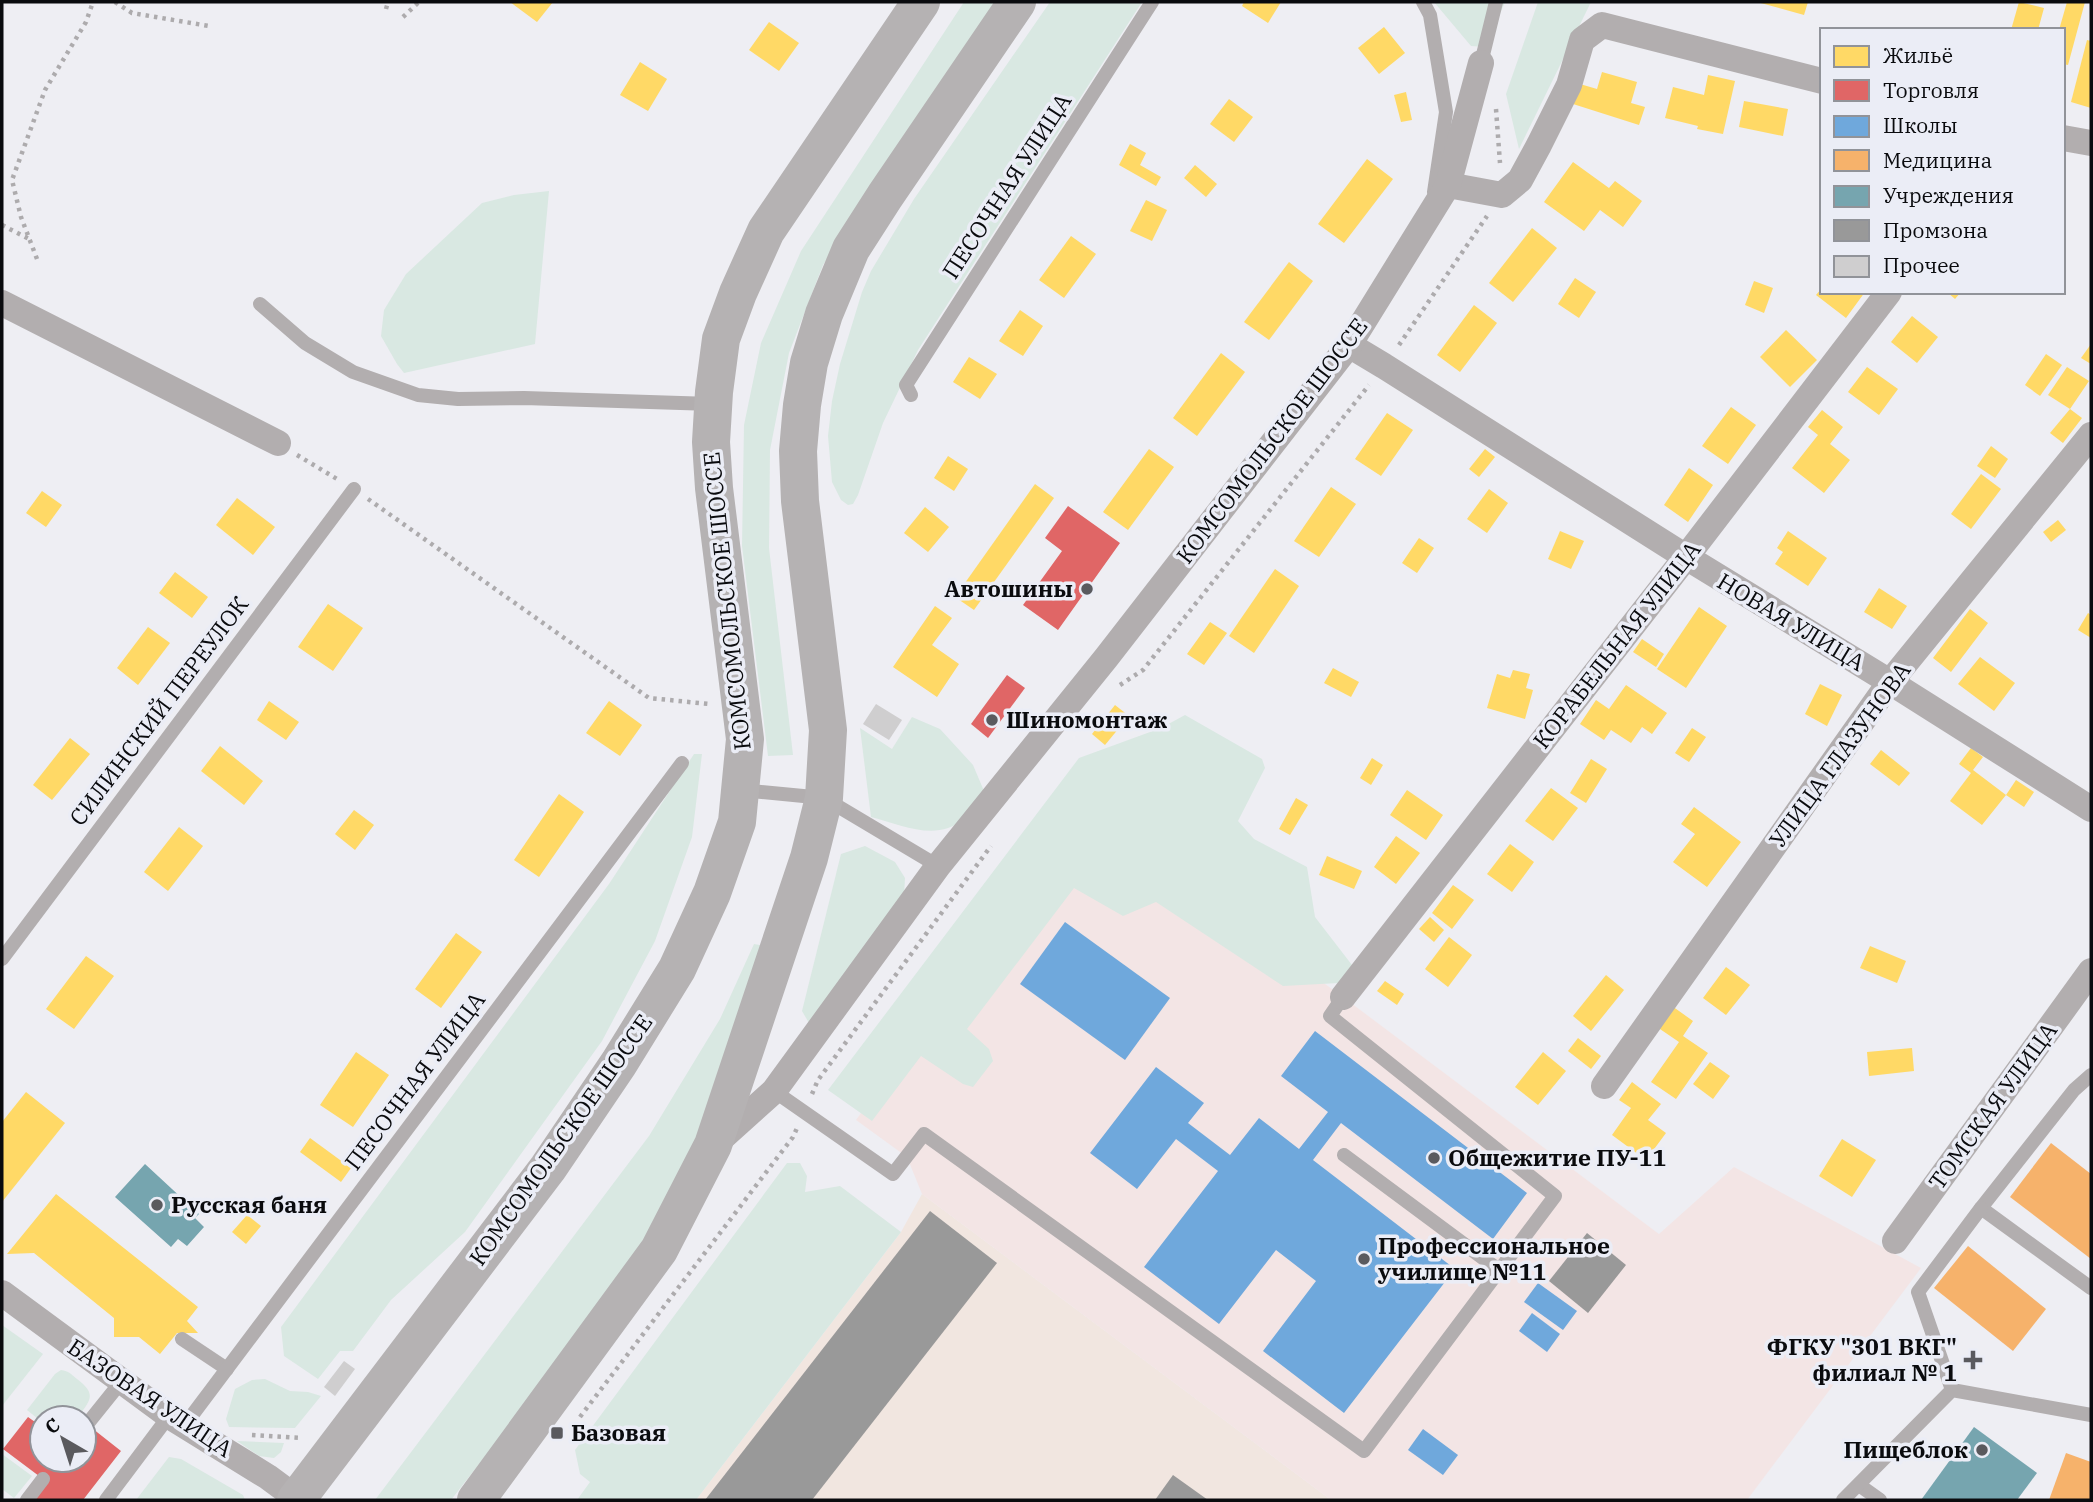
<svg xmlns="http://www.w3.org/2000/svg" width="2093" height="1502" font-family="'IBM Plex Serif',serif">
<rect width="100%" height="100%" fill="#eeeef3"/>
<path fill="#f1e6e0" d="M922,1194l409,306h-635l205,-268z"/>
<path fill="#f3e5e5" d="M1083,808l260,189 316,237 75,-67 187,101 -174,232h-416l-409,-306 -15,-37 -51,-37z"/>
<g fill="#d9e8e2">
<path d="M964,2h34l-175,263 -34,88 -19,97 -1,98 24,207 -25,1 -26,-210 2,-121 17,-82 40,-92z"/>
<path d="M1050,2h92l-224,348 -35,73 -25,72 -5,9 -5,1 -7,-5 -9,-18 -4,-46 4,-35 8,-37 22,-72 9,-21 43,-72z"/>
<path d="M1434,2h71l-19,45 -15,-1z"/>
<path d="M1538,2h53l-72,147 -13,-55z"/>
<path d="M549,191l-14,153 -131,29 -7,-9 -16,-28 3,-26 22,-36 76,-71 32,-8z"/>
<path d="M1185,715l77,44 3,9 -27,53 16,18 53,28 8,50 37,48 -13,18 -56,3 -127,-84 -33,14 -49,-28 -107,141 22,20 4,12 -20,26 -10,-3 -42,-28 -49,65 -44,-31 251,-332 82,-30z"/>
<path d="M912,717l28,12 33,36 11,26c-6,9 -12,20 -20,27 -26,25 -62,7 -93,-1l-11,-89 32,21z"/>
<path d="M694,754h8l-10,83 -37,104 -53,100 -137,191 -74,68 -38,51h-13l-22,28 -34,-23 -3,-29 328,-443z"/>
<path d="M865,846l30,16 10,16 -1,18 -95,127 -7,-12 39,-157z"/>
<path d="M754,944l11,2 -51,157 -67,145 -196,252h-76l274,-364 71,-117z"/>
<path d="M787,1163h13l7,13 -2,16 35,-6 61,46 -205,268h-119l13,-18 -10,-8 -5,-24z"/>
<path d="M2,1325l41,29 -41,52z"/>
<path d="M61,1370c8,1 10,4 16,9 20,15 14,21 0,39h-35v4l-15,-12 28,-36z"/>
<path d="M265,1379l25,12 18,1 13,4 -26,32 -66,-1 -3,-8 9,-30 17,-9z"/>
<path d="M237,1441l47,2 -3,9 -7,6 -15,-2z"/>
<path d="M2,1454l30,22 -18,22 -12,-9z"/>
<path d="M169,1457l12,2 62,36 2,5h-109z"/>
</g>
<g fill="#ffd966">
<path d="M510,2h43l-16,20z"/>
<path d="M1244,2h37l-13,21 -26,-17z"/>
<path d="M1757,2h51l-4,13z"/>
<path d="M2019,2l25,6 -6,22h-27z"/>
<path d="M2067,2h18l-17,63 -5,-1v-34h-4z"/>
<path d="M769,22l30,21 -20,28 -30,-21z"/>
<path d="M1384,27l21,26 -26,21 -21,-26z"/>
<path d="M2087,40l4,1v67l-20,-6z"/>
<path d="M640,62l27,17 -19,32 -28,-16z"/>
<path d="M1602,72l35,10 -6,21 14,4 -6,18 -66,-21 7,-20 17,5z"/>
<path d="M1708,75l27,6 -12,53 -26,-5 1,-3 -33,-8 8,-31 31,8z"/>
<path d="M1406,92l6,28 -11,2 -7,-27z"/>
<path d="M1229,99l24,18 -19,25 -24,-18z"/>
<path d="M1744,101l44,8 -5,27 -44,-9z"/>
<path d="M1130,144l16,9 -6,12 21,12 -5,9 -37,-21z"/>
<path d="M1367,159l26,20 -49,64 -26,-19z"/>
<path d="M1573,162l36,26 6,-7 27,20 -19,26 -23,-17 -16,21 -40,-29z"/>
<path d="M1195,165l22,19 -11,13 -22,-19z"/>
<path d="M1146,200l21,10 -15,31 -22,-10z"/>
<path d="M1532,228l25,20 -44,54 -24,-19z"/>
<path d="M1071,236l25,18 -32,44 -25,-18z"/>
<path d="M1289,262l24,19 -44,59 -25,-18z"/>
<path d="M1575,278l21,14 -17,26 -21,-14z"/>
<path d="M1754,281l19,7 -9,25 -19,-8z"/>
<path d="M1822,288v4h43l-19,26 -30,-23z"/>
<path d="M1947,292h14l-6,7z"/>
<path d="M1474,305l23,18 -37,49 -23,-17z"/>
<path d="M1020,310l23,16 -20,30 -24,-15z"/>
<path d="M1912,316l26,21 -21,26 -26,-21z"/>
<path d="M1786,330l31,30 -27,27 -30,-30z"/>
<path d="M2091,344v20l-10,-6z"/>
<path d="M1221,353l24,19 -48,64 -24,-18z"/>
<path d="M2046,354l16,11 -22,31 -15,-11z"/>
<path d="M969,357l28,17 -17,25 -27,-17z"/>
<path d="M1867,367l31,22 -19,26 -31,-23z"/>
<path d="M2067,367l22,14 -19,28 -22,-14z"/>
<path d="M1731,407l25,18 -28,39 -26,-18z"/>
<path d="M2070,409l12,9 -19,25 -13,-10z"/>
<path d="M1822,410l21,17 -13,17 20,16 -26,33 -32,-25 26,-33 -10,-8z"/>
<path d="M1387,413l26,17 -32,46 -26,-17z"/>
<path d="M1991,446l17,13 -13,19 -18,-12z"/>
<path d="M1149,449l25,18 -46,63 -25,-18z"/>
<path d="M1485,449l10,8 -16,20 -10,-8z"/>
<path d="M948,456l20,13 -14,22 -20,-13z"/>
<path d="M1689,468l24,17 -25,37 -24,-17z"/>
<path d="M1981,474l20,15 -30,40 -20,-15z"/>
<path d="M1035,484l19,14 -80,112 -19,-13z"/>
<path d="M1331,487l25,17 -37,53 -25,-16z"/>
<path d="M1489,489l19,14 -21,30 -20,-14z"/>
<path d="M42,491l20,14 -16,22 -20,-14z"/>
<path d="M237,498l38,29 -22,28 -37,-30z"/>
<path d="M925,507l24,20 -21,25 -24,-19z"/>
<path d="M2058,520l8,10 -15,12 -8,-10z"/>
<path d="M1560,531l24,10 -13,28 -23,-10z"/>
<path d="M1788,531l39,27 -19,28 -33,-22 8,-12 -6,-4z"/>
<path d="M1419,538l15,10 -17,25 -15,-10z"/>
<path d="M1275,569l24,17 -45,67 -25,-17z"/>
<path d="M175,572l33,25 -16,21 -33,-25z"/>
<path d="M1879,588l28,18 -15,23 -28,-17z"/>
<path d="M328,604l35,24 -30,43 -35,-24z"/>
<path d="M935,606l17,12 -20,27 27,19 -22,33 -44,-30z"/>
<path d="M1699,607l28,19 -41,62 -29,-19z"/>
<path d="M1970,609l18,14 -37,49 -18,-14z"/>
<path d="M2088,613l3,2v23l-13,-8z"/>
<path d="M1210,622l17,11 -23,32 -17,-11z"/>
<path d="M148,627l22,16 -32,42 -21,-17z"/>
<path d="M1642,639l22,15 -8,13 -23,-15z"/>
<path d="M1980,657l35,26 -21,28 -36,-27z"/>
<path d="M1333,668l26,14 -8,15 -27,-14z"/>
<path d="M1513,670l17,4 -4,14 7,2 -8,29 -38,-11 10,-34 13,4z"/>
<path d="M1820,684l22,11 -15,31 -22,-12z"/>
<path d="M1626,685l41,28 -15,21 -10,-7 -11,16 -20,-13 -7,10 -24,-16 16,-24 13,9z"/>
<path d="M269,701l30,21 -13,18 -29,-20z"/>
<path d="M609,701l33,24 -22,31 -34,-23z"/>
<path d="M1115,705l14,11 -24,29 -13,-11z"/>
<path d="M1692,728l14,9 -17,25 -14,-9z"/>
<path d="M70,738l20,16 -38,46 -19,-15z"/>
<path d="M220,746l43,35 -19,24 -43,-34z"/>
<path d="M1971,748l12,9 -10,13 33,25 -24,30 -32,-24 21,-28 -12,-9z"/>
<path d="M1881,750l29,23 -11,13 -29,-22z"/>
<path d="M1372,758l11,7 -12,20 -11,-7z"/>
<path d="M1591,759l16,10 -21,34 -16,-10z"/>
<path d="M2016,780l18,12 -10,15 -18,-12z"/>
<path d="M1551,788l27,20 -25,33 -28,-20z"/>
<path d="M1407,790l36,25 -17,25 -36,-25z"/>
<path d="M559,794l25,18 -45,65 -25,-17z"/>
<path d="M1296,798l12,7 -18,30 -11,-6z"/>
<path d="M1694,807l47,35 -34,45 -34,-25 22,-28 -14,-10z"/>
<path d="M354,810l20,15 -19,25 -20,-16z"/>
<path d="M179,827l24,19 -35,45 -24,-19z"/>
<path d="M1396,836l24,17 -24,31 -22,-17z"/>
<path d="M1510,844l24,18 -22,30 -25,-18z"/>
<path d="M1327,856l35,15 -8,18 -35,-14z"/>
<path d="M1453,885l21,15 -22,29 -20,-16z"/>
<path d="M1430,917l14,13 -10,12 -15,-13z"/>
<path d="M456,933l26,19 -41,56 -26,-19z"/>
<path d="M1449,937l23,18 -24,32 -23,-18z"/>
<path d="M1870,946l36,15 -9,22 -37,-15z"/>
<path d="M86,956l28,20 -40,53 -28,-20z"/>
<path d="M1726,967l24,18 -24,30 -23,-17z"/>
<path d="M1606,975l18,15 -33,41 -18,-15z"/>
<path d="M1385,981l19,13 -7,11 -20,-14z"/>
<path d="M1672,1006l21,15 -10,15 25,17 -32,46 -25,-17 28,-40 -22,-15z"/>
<path d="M1578,1038l23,18 -10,13 -23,-18z"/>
<path d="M1912,1048l2,23 -45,5 -2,-24z"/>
<path d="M356,1052l33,23 -36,52 -33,-22z"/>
<path d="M1543,1052l23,19 -28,34 -23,-18z"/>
<path d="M1710,1062l20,14 -17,23 -20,-15z"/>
<path d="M1632,1082l29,22 -13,16 18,13 -20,27 -34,-25 19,-27 -12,-8z"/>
<path d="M26,1092l39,31 -63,79v-80z"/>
<path d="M310,1138l41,30 -10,14 -41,-30z"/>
<path d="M1842,1139l34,21 -24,37 -33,-21z"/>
<path d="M56,1194l142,113 -11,14 11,12h-21l-17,21 -21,-17h-25v-19l-80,-65 -27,1z"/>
<path d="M247,1215l14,11 -15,18 -14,-12z"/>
</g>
<g fill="#e06666">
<path d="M1068,506l52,37 -62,87 -35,-25 39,-54 -17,-13z"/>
<path d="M1007,675l18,13 -37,50 -17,-14z"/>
<path d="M28,1417l14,10v33h42v-30l4,-5 33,26 -38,49h-53l13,-21 -40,-30z"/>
</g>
<g fill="#6fa8dc">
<path d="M1065,922l105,76 -45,62 -105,-76z"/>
<path d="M1315,1031l212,162 -34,46 -152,-116 -28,37 142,109 -111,144 -81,-62 53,-70 -40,-31 -57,74 -75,-57 74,-96 -42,-32 -39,50 -47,-36 66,-86 48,36 -16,20 42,32 29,-37 40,31 29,-37 -47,-36z"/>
<path d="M1538,1283l39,28 -14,19 -39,-28z"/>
<path d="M1532,1313l28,21 -13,18 -28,-21z"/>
<path d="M1423,1429l35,26 -15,20 -35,-25z"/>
</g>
<g fill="#f6b26b">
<path d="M2051,1143l40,31v85l-81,-62z"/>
<path d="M1968,1246l78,63 -33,42 -79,-63z"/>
<path d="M2066,1453l25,9v38h-42z"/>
</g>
<g fill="#76a5af">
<path d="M145,1164l54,50 -4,4 9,9 -17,19 -9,-7 -7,8 -56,-50z"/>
<path d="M1974,1427l63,46 -20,27h-96z"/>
</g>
<g fill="#999">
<path d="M930,1211l67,52 -185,237h-107z"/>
<path d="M1587,1233l39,32 -38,48 -39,-32z"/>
<path d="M1173,1475l35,25h-53z"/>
</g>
<g fill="#cfcecf">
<path d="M876,704l26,16 -13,20 -26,-16z"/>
<path d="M344,1361l11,8 -20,27 -11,-9z"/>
</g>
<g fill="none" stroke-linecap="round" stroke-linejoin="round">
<g stroke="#adabad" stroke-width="4.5" stroke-dasharray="3.5 5" stroke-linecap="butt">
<path d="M115,2l17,11 77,13"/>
<path d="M386,9l2,-7"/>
<path d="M403,17l16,-15"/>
<path d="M1496,109l4,54"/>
<path d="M2,225l27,14"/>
<path d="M37,259l-16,-42 -9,-37 33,-90 41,-68 7,-20"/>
<path d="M1399,345l88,-129"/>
<path d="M297,455l40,24"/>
<path d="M368,499l281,199 60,6"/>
<path d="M1120,685l23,-15 226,-285"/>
<path d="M812,1094l6,-14 173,-234"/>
<path d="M580,1417l213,-280 4,-9"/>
<path d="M252,1435l50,3"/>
</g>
<g stroke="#b2aeaf" stroke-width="14">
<path d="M1423,2l7,13 16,97 -12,80"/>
<path d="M1481,63l15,-61"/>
<path d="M260,304l45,39 48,29 65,23 40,4 66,-1 188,6"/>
<path d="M911,395l-5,-10 246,-383"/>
<path d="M741,790l83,8 114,68"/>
<path d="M2,959l352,-470"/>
<path d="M2091,1075l-17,15 -93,118 110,80"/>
<path d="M774,1091l119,83 31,-40 440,317 191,-255 -225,-180 13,-19"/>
<path d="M1344,1155l155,115"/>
<path d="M182,1339l45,30"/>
<path d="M1952,1390l-34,-98 63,-84"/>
<path d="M184,1426l498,-663"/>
<path d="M84,1428l37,-46"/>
<path d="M1859,1485l21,15"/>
<path d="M27,1500l16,-21"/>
<path d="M106,1500l63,-84"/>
<path d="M1843,1500l109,-110 139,25"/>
</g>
<g stroke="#b2aeaf" stroke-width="26">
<path d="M2063,138l28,5"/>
<path d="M1448,185l54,10 18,-15 19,-35 30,-60 13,-45 20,-15 220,56"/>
<path d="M2,303l276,140"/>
<path d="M1349,345l35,21 302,191 204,125 201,127"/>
<path d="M1343,997l343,-440 203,-265"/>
<path d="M1604,1086l286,-404 201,-247"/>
<path d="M715,1144l59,-53 164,-225 168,-208 243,-313 99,-160 33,-122"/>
<path d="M1895,1241l196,-270"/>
<path d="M2,1293l167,123 99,61 31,23"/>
</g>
<g stroke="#b5b2b3" stroke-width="38">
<path d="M296,1500l252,-332 71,-105 58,-94 35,-76 25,-71 8,-83 -31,-251 -3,-46 3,-50 7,-53 17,-46 28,-62 155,-229"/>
<path d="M476,1500l183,-250 54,-105 96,-287 15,-60 4,-68 -28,-229 -2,-50 4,-46 7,-42 15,-49 27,-65 34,-53 132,-194"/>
</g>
</g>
<g fill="#5a5a5e" stroke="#ebedf6" stroke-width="2.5">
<circle cx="1087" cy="589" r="7"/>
<circle cx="992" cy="720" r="7"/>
<circle cx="1434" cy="1158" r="7"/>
<circle cx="157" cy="1205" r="7"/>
<circle cx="1364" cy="1259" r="7"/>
<path d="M1969.5 1349.5h7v7h7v7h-7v7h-7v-7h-7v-7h7z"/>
<rect x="550" y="1426" width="14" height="14" rx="3.5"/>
<circle cx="1982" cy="1450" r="7"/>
</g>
<g text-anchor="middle" stroke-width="7" stroke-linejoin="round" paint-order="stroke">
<g font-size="23" fill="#0a0b0e" stroke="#ebedf6">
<text transform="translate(1007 186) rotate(-57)" y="8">ПЕСОЧНАЯ УЛИЦА</text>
<text transform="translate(1272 441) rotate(-53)" y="8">КОМСОМОЛЬСКОЕ ШОССЕ</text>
<text transform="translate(727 601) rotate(-96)" y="8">КОМСОМОЛЬСКОЕ ШОССЕ</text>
<text transform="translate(1791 622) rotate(31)" y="8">НОВАЯ УЛИЦА</text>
<text transform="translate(1617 645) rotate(-52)" y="8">КОРАБЕЛЬНАЯ УЛИЦА</text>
<text transform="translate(159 711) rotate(-53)" y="8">СИЛИНСКИЙ ПЕРЕУЛОК</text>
<text transform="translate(1840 755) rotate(-54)" y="8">УЛИЦА ГЛАЗУНОВА</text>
<text transform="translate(415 1081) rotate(-53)" y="8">ПЕСОЧНАЯ УЛИЦА</text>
<text transform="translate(1993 1106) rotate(-54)" y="8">ТОМСКАЯ УЛИЦА</text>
<text transform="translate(561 1140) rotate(-55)" y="8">КОМСОМОЛЬСКОЕ ШОССЕ</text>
<text transform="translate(150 1398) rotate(34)" y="8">БАЗОВАЯ УЛИЦА</text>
</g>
<g font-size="23" font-weight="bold" fill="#0a0b0e" stroke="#ebedf6" text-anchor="start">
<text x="1073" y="597" text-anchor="end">Автошины</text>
<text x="1006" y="728">Шиномонтаж</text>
<text x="1448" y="1166">Общежитие ПУ-11</text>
<text x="171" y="1213">Русская баня</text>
<text x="1378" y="1254">Профессиональное<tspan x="1378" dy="26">училище №11</tspan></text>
<text x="1957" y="1355" text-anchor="end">ФГКУ "301 ВКГ"<tspan x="1957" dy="26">филиал № 1</tspan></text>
<text x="571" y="1441">Базовая</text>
<text x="1968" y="1458" text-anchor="end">Пищеблок</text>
</g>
</g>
<rect width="2093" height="1502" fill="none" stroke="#0a0b0e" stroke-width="7"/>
<rect x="1820" y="28" width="245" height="266" fill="#ebedf6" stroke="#919399" stroke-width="2"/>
<rect x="1834" y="46" width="35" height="21" fill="#ffd966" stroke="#919399" stroke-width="2"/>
<text x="1883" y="63" font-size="21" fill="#0a0b0e">Жильё</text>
<rect x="1834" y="80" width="35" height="21" fill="#e06666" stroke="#919399" stroke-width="2"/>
<text x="1883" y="98" font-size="21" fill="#0a0b0e">Торговля</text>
<rect x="1834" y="116" width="35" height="21" fill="#6fa8dc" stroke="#919399" stroke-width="2"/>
<text x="1883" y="133" font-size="21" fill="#0a0b0e">Школы</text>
<rect x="1834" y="150" width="35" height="21" fill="#f6b26b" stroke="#919399" stroke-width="2"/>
<text x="1883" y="168" font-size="21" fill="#0a0b0e">Медицина</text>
<rect x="1834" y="186" width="35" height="21" fill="#76a5af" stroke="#919399" stroke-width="2"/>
<text x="1883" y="203" font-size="21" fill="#0a0b0e">Учреждения</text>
<rect x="1834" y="220" width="35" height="21" fill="#999999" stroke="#919399" stroke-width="2"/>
<text x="1883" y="238" font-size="21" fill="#0a0b0e">Промзона</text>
<rect x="1834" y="256" width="35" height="21" fill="#cfcecf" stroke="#919399" stroke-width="2"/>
<text x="1883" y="273" font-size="21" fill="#0a0b0e">Прочее</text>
<g transform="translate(63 1439) rotate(321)"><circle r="33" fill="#ebedf6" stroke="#919399" stroke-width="2"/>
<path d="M0-5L12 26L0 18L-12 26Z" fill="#5a5a5e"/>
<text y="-10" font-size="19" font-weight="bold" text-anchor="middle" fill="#0a0b0e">С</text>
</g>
</svg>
